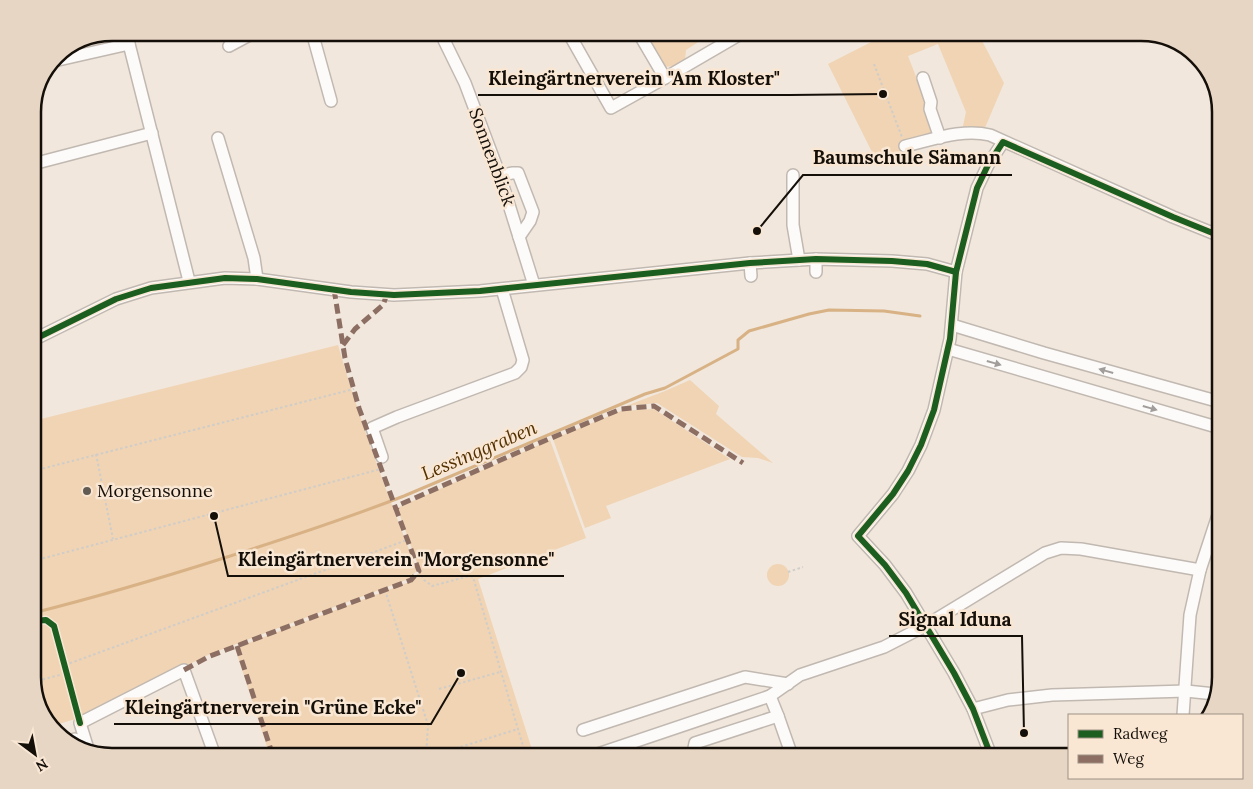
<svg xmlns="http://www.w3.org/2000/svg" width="1253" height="789" font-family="Lora,serif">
<rect width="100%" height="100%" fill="#f1e7dc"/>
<g fill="#f0d4b4">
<path d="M643,33h69l-26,17 -1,10 -10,6 -12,1z"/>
<path d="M889,33h89l26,50 -20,47 -22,1 4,-19 -28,-68 -30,12 19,49 8,31 -34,8v7l-26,7 -47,-94z"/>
<path d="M338,345c22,77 50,151 79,225l-6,8 -201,76 -128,63 -30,9 -9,-9 -10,-35v-261z"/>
<path d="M690,380l29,26 -3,8 57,49 -15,-5 -16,-1 -85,-54 -31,3 39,-15z"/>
<path d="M654,409l76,50 -124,47 5,12 -26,10 -32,-89 68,-28z"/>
<path d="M550,440l36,98 -108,41 56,177h-264l-35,-108 177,-67 8,-10 -21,-58v-6z"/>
<circle cx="778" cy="575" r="11"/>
</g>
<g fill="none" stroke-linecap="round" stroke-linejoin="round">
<path stroke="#d8b285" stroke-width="3" d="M33,613c64,-16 128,-35 191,-55 60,-19 121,-39 180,-62l241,-102 20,-6 73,-39v-9l11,-9 60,-17 20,-4 55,1 36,5"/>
<defs>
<g id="minor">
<path d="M126,32l63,249"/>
<path d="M312,32l19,69"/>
<path d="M440,32l25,51 35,93 34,109"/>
<path d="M568,32l43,76 54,-30"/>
<path d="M638,32l27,46 79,-46"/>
<path d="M229,46l26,-14"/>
<path d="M54,61l75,-17"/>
<path d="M923,78l8,24 -1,7 10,29"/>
<path d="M218,138l36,120 3,21"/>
<path d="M905,146c27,-6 57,-18 85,-11l183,82 47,19"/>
<path d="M33,164l119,-31"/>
<path d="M793,175v50l6,35"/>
<path d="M500,176l12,-3h6l15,39 -3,9 -11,16"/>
<path d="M816,259v13"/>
<path d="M750,263l1,13"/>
<path d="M952,325l92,28 176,49"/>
<path d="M33,340l83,-41 35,-11 74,-10 32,1 94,13 43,3 86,-4 270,-28 66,-4 76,2 35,3 29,8"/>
<path d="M948,349l272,79"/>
<path d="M382,457l-10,-29 25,-11 118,-44 6,-6 2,-7 -21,-71"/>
<path d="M973,709l35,-9 44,-5 134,-4 29,3"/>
<path d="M1183,715l7,-100 10,-45 20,-61"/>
<path d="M778,716l14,40"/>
<path d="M583,730l162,-53 43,7"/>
<path d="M67,742l8,-3 2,7"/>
<path d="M88,749l-8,-26 104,-53 31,86"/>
<path d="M592,756l178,-60 30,-21 84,-28 41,-21 120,-73 16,-5 20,1 119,21"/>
<path d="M697,756l-3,-8 1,-5 83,-27 -8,-20"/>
<path d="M991,756l-18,-47 -19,-36 -48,-80 -21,-28 -27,-29 35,-42 15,-23 13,-26 13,-35 16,-71 6,-67 21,-84 11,-23 15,-23"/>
</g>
</defs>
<use href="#minor" stroke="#c1b9b1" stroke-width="14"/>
<g stroke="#d0cdc9" stroke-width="2" stroke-dasharray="2.5 2.5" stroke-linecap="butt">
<path d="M874,64l28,73"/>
<path d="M96,454l17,85"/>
<path d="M33,471l321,-82"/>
<path d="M33,561l348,-92"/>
<path d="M419,571l5,9 8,6 37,-10 4,1 53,179"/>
<path d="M788,572l15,-5"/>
<path d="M385,590l43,135 -2,31"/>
<path d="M65,665l342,-125"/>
<path d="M33,682l34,-9"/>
<path d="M439,689l61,-17"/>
<path d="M451,750l67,-21"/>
</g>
<use href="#minor" stroke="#fdfbfa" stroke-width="11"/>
<g stroke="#8d6e63" stroke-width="5" stroke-dasharray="10 5" stroke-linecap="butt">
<path d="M334,289l11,69 14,50 37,101"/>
<path d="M343,345l12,-16 28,-24 4,-11"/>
<path d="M237,646l36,110"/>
<path d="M184,670l26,-14 201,-76 8,-9 -23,-62 3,-4 138,-61 84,-35 33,-3 89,57"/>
</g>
<defs>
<g id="cycleway">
<path d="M33,340l83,-41 35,-11 74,-10 32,1 94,13 43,3 86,-4 270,-28 66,-4 76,2 35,3 29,8"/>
<path d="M33,621l13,-1 8,6 26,97"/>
<path d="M991,756l-18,-47 -19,-36 -48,-80 -21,-28 -27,-29 35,-42 15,-23 13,-26 13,-35 16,-71 6,-67 21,-84 11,-23 15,-23 170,75 47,19"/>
</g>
</defs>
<use href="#cycleway" stroke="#f9e7d4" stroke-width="9"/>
<use href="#cycleway" stroke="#1b5e20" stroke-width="6"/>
</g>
<defs><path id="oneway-solid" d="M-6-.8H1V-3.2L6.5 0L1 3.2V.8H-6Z" transform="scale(1.25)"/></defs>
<g fill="#a09d9a">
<use href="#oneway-solid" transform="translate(994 363) rotate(16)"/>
<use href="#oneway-solid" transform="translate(1106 371) rotate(-164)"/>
<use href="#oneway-solid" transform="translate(1150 408) rotate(16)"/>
</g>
<circle fill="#625b53" stroke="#f9e7d4" stroke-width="2" cx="87" cy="491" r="5"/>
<g text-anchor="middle" stroke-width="5" stroke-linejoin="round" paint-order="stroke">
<g font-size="18" fill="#150f09" stroke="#f9e7d4">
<text transform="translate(492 157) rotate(70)" y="6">Sonnenblick</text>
</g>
<g font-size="18" fill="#150f09" stroke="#f9e7d4" text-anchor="start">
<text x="97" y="497">Morgensonne</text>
</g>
<g font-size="19" font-style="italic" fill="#533100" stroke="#f9e7d4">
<text transform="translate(479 450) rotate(-23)" y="7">Lessinggraben</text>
</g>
</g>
<path d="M0 0H1253V789H0ZM112 41H1141A71 71 0 0 1 1212 112V677A71 71 0 0 1 1141 748H112A71 71 0 0 1 41 677V112A71 71 0 0 1 112 41Z" fill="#e7d6c4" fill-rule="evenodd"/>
<path fill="none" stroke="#150f09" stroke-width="2.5" d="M112 41H1141A71 71 0 0 1 1212 112V677A71 71 0 0 1 1141 748H112A71 71 0 0 1 41 677V112A71 71 0 0 1 112 41Z"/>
<path fill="none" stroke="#150f09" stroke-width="2" d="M883 94L790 95H478M757 231L803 175H1012M214 516L228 576H564M1024 733L1022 636H889M461 673L431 724H114"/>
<g fill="#150f09" stroke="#f9e7d4" stroke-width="2">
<circle cx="883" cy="94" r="5"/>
<circle cx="757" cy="231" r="5"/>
<circle cx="214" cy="516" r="5"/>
<circle cx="1024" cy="733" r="5"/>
<circle cx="461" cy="673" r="5"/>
</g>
<g font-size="19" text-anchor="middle" font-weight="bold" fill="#150f09" stroke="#f9e7d4" stroke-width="5" stroke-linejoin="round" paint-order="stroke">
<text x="634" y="85">Kleingärtnerverein "Am Kloster"</text>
<text x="907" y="164">Baumschule Sämann</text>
<text x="396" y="566">Kleingärtnerverein "Morgensonne"</text>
<text x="955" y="626">Signal Iduna</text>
<text x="273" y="714">Kleingärtnerverein "Grüne Ecke"</text>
</g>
<rect x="1068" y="714" width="175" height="65" fill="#f9e7d4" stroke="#9e9183"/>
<rect x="1078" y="730" width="25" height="8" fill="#1b5e20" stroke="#9e9183"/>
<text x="1113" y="739" font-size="15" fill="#150f09">Radweg</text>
<rect x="1078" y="755" width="25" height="8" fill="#8d6e63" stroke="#9e9183"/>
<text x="1113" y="764" font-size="15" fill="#150f09">Weg</text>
<g transform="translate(35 754) rotate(148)" stroke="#f9e7d4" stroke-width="4" paint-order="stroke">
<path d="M0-4L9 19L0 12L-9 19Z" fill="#150f09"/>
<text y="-8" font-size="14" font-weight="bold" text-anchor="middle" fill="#150f09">N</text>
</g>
</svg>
